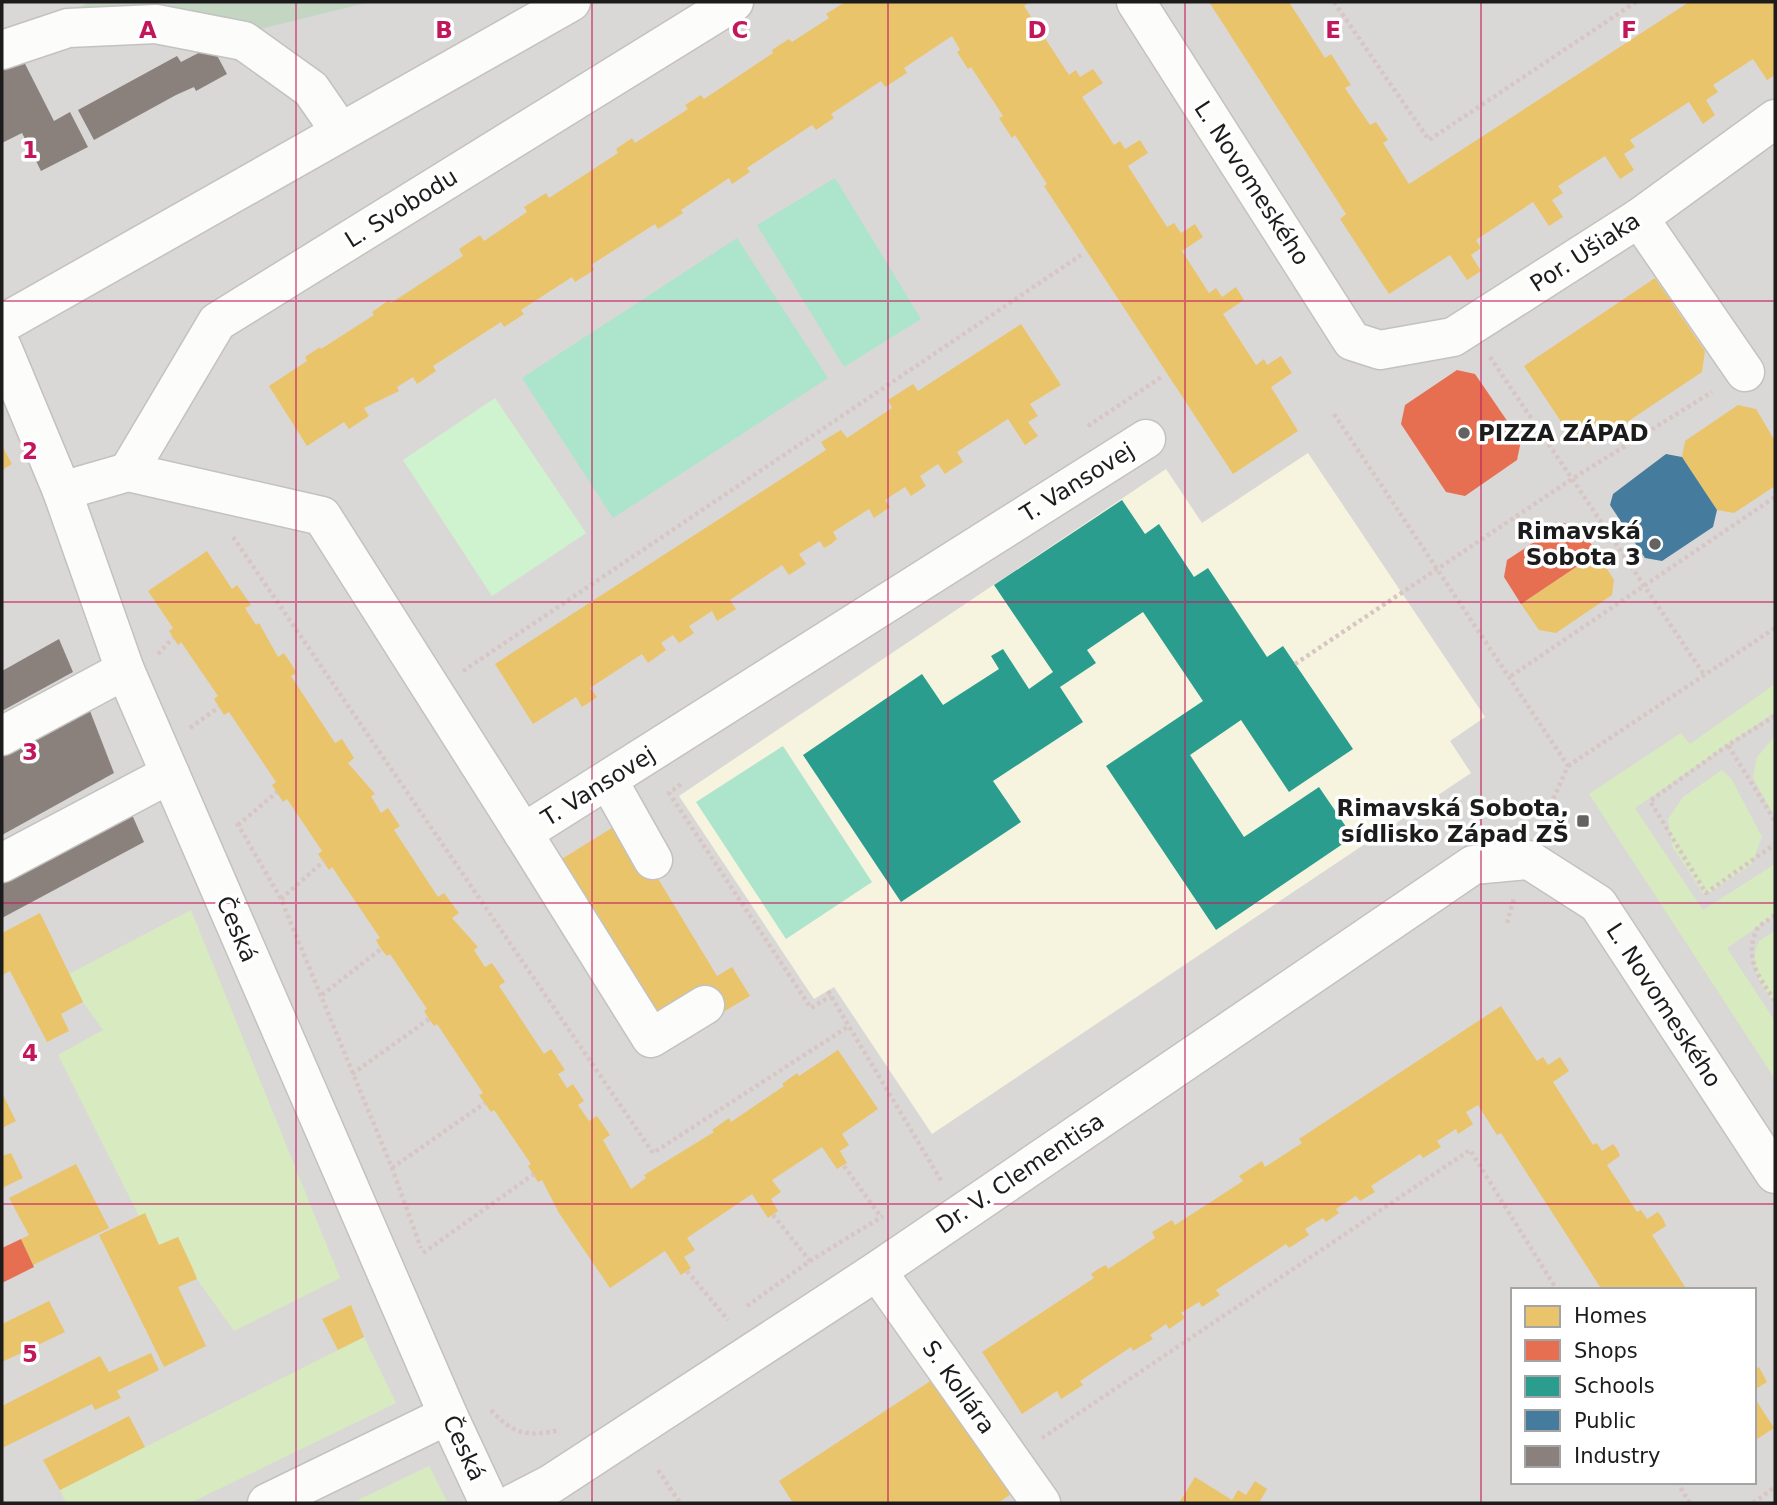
<svg xmlns="http://www.w3.org/2000/svg" width="1777" height="1505" font-family="'DejaVu Sans',sans-serif">
<rect width="100%" height="100%" fill="#ebe8e4"/>
<path fill="#dad8d6" fill-rule="evenodd" d="M2,2h1773v1501h-1773zM1513,1290h241v192h-241z"/>
<path fill="#f6f4de" d="M1308,453l177,264 -35,24 21,32 -539,361 -98,-147 -20,12 -135,-203 487,-327 36,54z"/>
<path fill="#d9d8d6" d="M1775,127v219l-26,19 -105,-148z"/>
<g fill="#d8eac0">
<path d="M1775,684v28l-140,96 68,102 72,-46v51l-48,33 48,73v58l-186,-285 92,-61 9,11z"/>
<path d="M1775,736v81l-22,-39 4,-21z"/>
<path d="M1722,770l10,10 30,57 -10,27 -47,32 -33,-50 -4,-27 15,-22z"/>
<path d="M191,910l149,368 -106,53 -37,-52 -19,-42 -19,8 -14,-31 -6,2 -81,-161 45,-25 -20,-28 -14,-28z"/>
<path d="M1775,931v74c-14,-22 -28,-38 -16,-64z"/>
<path d="M364,1337l32,66 -206,100h-124l-6,-13z"/>
<path d="M429,1466l19,37h-96z"/>
</g>
<path fill="#c2d6c2" d="M89,2h281l-114,28 -190,-15z"/>
<path fill="#d0f3cf" d="M495,398l91,135 -94,63 -89,-136z"/>
<g fill="#ade4cc">
<path d="M835,178l86,141 -77,48 -87,-142z"/>
<path d="M737,238l91,140 -215,140 -91,-140z"/>
<path d="M783,746l89,136 -86,57 -90,-137z"/>
</g>
<g fill="#e9c46a">
<path d="M845,2h185l-6,4 45,69 7,-5 4,7 13,-8 10,14 -21,14 32,48 6,-4 5,8 15,-9 8,13 -20,13 39,61 7,-4 7,10 14,-9 8,13 -21,14 27,42 7,-5 6,9 14,-10 8,13 -21,14 33,51 8,-6 3,6 14,-9 11,17 -21,14 27,44 -65,43 -189,-288 3,-2 -32,-49 -3,3 -13,-20 4,-2 -32,-49 -3,2 -11,-17 3,-2 -8,-14 -48,32 3,5 -22,14 -4,-6 -50,33 3,4 -18,12 -4,-5 -65,43 3,4 -18,12 -3,-6 -48,32 2,3 -25,16 -3,-5 -64,41 3,5 -19,12 -3,-5 -51,33 3,4 -20,13 -3,-5 -68,44 3,5 -19,13 -4,-7 -16,10 2,4 -35,17 5,8 -20,13 -5,-7 -37,24 -38,-60 38,-25 -2,-4 15,-10 1,2 53,-34 -2,-3 17,-12 2,3 72,-47 -4,-7 21,-14 4,6 43,-29 -3,-5 22,-14 3,5 69,-45 -2,-4 16,-11 3,5 53,-34 -3,-4 16,-10 3,4 69,-46 -1,-3 9,-6 8,-5 3,3 37,-24 -3,-4z"/>
<path d="M1209,2h80l36,56 6,-4 20,31 -6,3 25,37 6,-3 12,18 -5,3 26,41 280,-182h86v73l-8,5 -14,-21 -40,26 5,7 -12,8 9,15 -12,9 -14,-22 -59,38 5,7 -11,7 10,16 -14,9 -15,-23 -47,30 5,7 -11,7 11,17 -14,9 -16,-24 -57,38 5,8 -10,7 10,16 -14,9 -17,-25 -61,39 -49,-75 6,-5z"/>
<path d="M1655,278l50,73 -3,21 -108,72 -20,-3 -50,-75z"/>
<path d="M1021,324l40,61 -31,19 8,12 -10,6 10,14 -13,9 -17,-26 -51,33 6,10 -11,7 -7,5 -7,-10 -18,12 6,10 -15,10 -6,-9 -20,13 5,7 -16,11 -5,-9 -36,23 4,7 -6,5 -7,4 -4,-7 -21,13 7,10 -17,11 -7,-10 -52,35 6,9 -19,12 -5,-10 -23,15 5,7 -15,10 -6,-8 -12,8 5,7 -18,13 -6,-9 -52,34 7,9 -7,5 -8,5 -6,-10 -43,27 -38,-60 331,-214 -5,-8 20,-12 6,8 45,-30 -4,-8 25,-16 5,7z"/>
<path d="M1738,405l18,4 19,32v45l-41,27 -17,-3 -35,-53 3,-16z"/>
<path d="M2,446l10,18 -10,6z"/>
<path d="M207,551l25,38 5,-4 14,20 -6,3 11,17 3,-2 19,34 6,-4 13,20 -6,3 44,67 7,-4 12,19 -6,5 27,31 -4,2 10,17 7,-5 12,18 -6,4 44,67 6,-4 15,20 -7,5 26,29 -4,3 11,17 7,-4 13,19 -6,4 45,68 7,-5 14,21 -7,4 9,14 6,-4 11,17 -6,4 11,16 8,-5 13,19 -7,5 28,49 15,-11 -2,-3 70,-43 -2,-2 17,-12 2,4 53,-36 -2,-2 15,-11 2,3 39,-26 40,59 -36,25 7,11 -9,6 7,12 -10,6 -15,-22 -50,33 9,12 -10,7 7,12 -10,7 -16,-24 -65,44 8,12 -11,7 7,11 -10,7 -16,-24 -55,37 -51,-75 -17,-33 -4,2 -10,-16 3,-2 -37,-54 -3,2 -12,-17 4,-2 -46,-69 -3,2 -5,-7 -5,-8 3,-2 -37,-55 -3,2 -6,-7 -5,-9 4,-2 -48,-71 -3,3 -11,-16 4,-3 -35,-52 -4,3 -11,-17 4,-3 -47,-70 -5,3 -10,-16 4,-3 -37,-54 -3,3 -9,-14 4,-3 -25,-37z"/>
<path d="M1597,553l17,27 -2,15 -56,38 -17,-3 -18,-26z"/>
<path d="M615,826l39,46 63,104 15,-9 18,29 -37,22 -55,-5 -64,-105 -12,7 -30,-50z"/>
<path d="M40,913l43,89 -22,12 8,17 -22,11 -37,-71 -8,4v-42z"/>
<path d="M1501,1006l36,55 6,-4 5,8 12,-8 9,14 -16,11 40,63 4,-2 5,8 11,-7 4,5 3,7 -13,9 30,47 4,-2 6,9 11,-7 5,7 3,7 -14,9 35,55h-85l-101,-157 -4,2 -19,-30 -12,7 7,12 -15,10 -2,-5 -19,12 4,6 -18,11 -3,-4 -49,32 4,6 -15,9 -4,-5 -20,13 3,4 -13,9 -3,-4 -18,11 4,6 -20,13 -3,-4 -70,46 4,5 -18,12 -3,-5 -18,11 4,5 -16,11 -3,-5 -16,11 3,4 -20,12 -2,-4 -51,34 3,4 -22,14 -4,-8 -35,23 -40,-62 112,-74 -3,-4 7,-5 8,-4 2,4 47,-31 -3,-6 20,-12 3,5 68,-44 -4,-5 23,-15 3,6 37,-24 -3,-4z"/>
<path d="M2,1093l14,28 -14,7z"/>
<path d="M11,1153l12,25 -21,10v-32z"/>
<path d="M76,1164l33,64 -76,37 -12,-26 8,-4 -20,-37z"/>
<path d="M145,1213l14,32 19,-8 15,32 4,10 -19,8 28,59 -42,21 -65,-132z"/>
<path d="M49,1301l16,31 -63,30v-38z"/>
<path d="M351,1305l13,32 -26,13 -16,-31z"/>
<path d="M151,1353l8,17 -42,21 4,7 -26,12 -3,-6 -90,44v-42l98,-50 9,16z"/>
<path d="M1759,1367l8,15 -13,8v-19z"/>
<path d="M938,1376l76,116 -16,11h-205l-14,-22z"/>
<path d="M1754,1397l20,31 -20,13z"/>
<path d="M129,1416l16,31 -85,43 -17,-30z"/>
<path d="M1195,1477l37,23 6,-10 8,5 9,-14 12,8 -8,14h-80z"/>
</g>
<g fill="#e76f51">
<path d="M1457,370l18,4 46,67 -4,19 -52,36 -19,-4 -45,-68 4,-19z"/>
<path d="M1563,523l17,4 17,26 -76,51 -17,-27 3,-17z"/>
<path d="M21,1239l13,28 -32,16v-35z"/>
</g>
<path fill="#2a9d8f" d="M1122,500l23,34 14,-10 35,53 14,-9 59,89 16,-11 70,103 -64,43 -48,-72 -51,35 54,82 75,-50 34,50 -137,93 -110,-164 97,-65 -60,-89 -56,38 9,13 -36,24 23,35 -90,59 28,41 -120,80 -98,-147 119,-81 21,31 56,-36 -8,-13 12,-7 26,40 24,-17 -59,-87z"/>
<path fill="#457b9d" d="M1666,454l16,3 35,53 -4,17 -51,34 -17,-3 -35,-53 3,-11z"/>
<g fill="#8a817c">
<path d="M212,46l15,28 -31,17 -2,-4 -18,8 -82,45 -16,-30 99,-54 4,6z"/>
<path d="M20,54l34,67 16,-9 18,35 -47,24 -19,-38 -20,10v-80z"/>
<path d="M59,639l14,33 -71,39v-40z"/>
<path d="M90,711l24,62 -112,62v-79z"/>
<path d="M130,810l14,32 -142,76v-39z"/>
</g>
<g fill="none" stroke-linecap="round" stroke-linejoin="round">
<defs>
<g id="minor">
<path d="M1136,2l216,339 28,9 73,-13 186,-119 136,-99"/>
<path d="M2,50l66,-22 88,-4 88,17 67,48 29,42"/>
<path d="M1639,218l106,154"/>
<path d="M2,324l569,-322"/>
<path d="M2,347l60,144 63,179 323,745 41,88"/>
<path d="M128,472l89,-150 517,-320"/>
<path d="M62,491l66,-19 194,44 201,317 623,-394"/>
<path d="M2,736l123,-66"/>
<path d="M608,780l45,80"/>
<path d="M523,833l128,205 54,-33"/>
<path d="M2,863l168,-89"/>
<path d="M877,1271l164,232"/>
<path d="M267,1503l181,-88"/>
<path d="M514,1503l37,-19 326,-213 596,-406 56,-5 69,44 177,270"/>
</g>
</defs>
<use href="#minor" stroke="#c3c2c0" stroke-width="41"/>
<g stroke="#d7c6c3" stroke-width="4.5" stroke-dasharray="3.5 3.5" stroke-linecap="butt">
<path d="M1334,2l95,138 207,-138"/>
<path d="M1490,357l215,319"/>
<path d="M1334,414l234,352 -17,38"/>
<path d="M1088,426l75,-50"/>
<path d="M233,537l420,616 196,-127"/>
<path d="M158,654l15,-16"/>
<path d="M1295,664l277,-185 140,-87"/>
<path d="M463,671l618,-416"/>
<path d="M1511,676l264,-179"/>
<path d="M1775,716l-47,29 47,76"/>
<path d="M190,728l29,-21"/>
<path d="M1728,745l-78,56 56,92 69,-49"/>
<path d="M1568,766l207,-138"/>
<path d="M681,784l-12,9 142,215 20,-12"/>
<path d="M237,823l44,76 111,269 29,80"/>
<path d="M238,825l39,-33"/>
<path d="M281,899l43,-38"/>
<path d="M1775,915l-17,12c-15,31 0,48 17,74"/>
<path d="M1507,923l7,-25"/>
<path d="M828,991l114,191"/>
<path d="M322,995l59,-46"/>
<path d="M352,1074l77,-55"/>
<path d="M844,1166l37,51"/>
<path d="M392,1168l93,-65"/>
<path d="M773,1215l37,46"/>
<path d="M423,1253l111,-79"/>
<path d="M687,1271l41,49"/>
<path d="M747,1306l63,-45 73,-45"/>
<path d="M491,1410c23,25 36,27 69,20"/>
<path d="M1042,1438l428,-288 87,140"/>
<path d="M658,1470l22,33"/>
<path d="M1677,1482l13,21"/>
<path d="M1753,1503l22,-16"/>
</g>
<use href="#minor" stroke="#fcfcfb" stroke-width="38"/>
</g>
<path fill="none" stroke="#c2185b" stroke-width="2" stroke-opacity="0.55" d="M296,2v1501M592,2v1501M888,2v1501M1185,2v1501M1481,2v1501M2,301h1773M2,602h1773M2,903h1773M2,1204h1773"/>
<g fill="#646362" stroke="#fff" stroke-width="2.5">
<circle cx="1464" cy="433" r="7"/>
<circle cx="1655" cy="544" r="7"/>
<rect x="1576" y="814" width="14" height="14" rx="3.5"/>
</g>
<g text-anchor="middle" stroke-width="7" stroke-linejoin="round" paint-order="stroke">
<g font-size="23" fill="#1c1c1c" stroke="#fff">
<text transform="translate(1252 183) rotate(57)" y="8">L. Novomeského</text>
<text transform="translate(401 208) rotate(-32)" y="8">L. Svobodu</text>
<text transform="translate(1585 252) rotate(-33)" y="8">Por. Ušiaka</text>
<text transform="translate(1077 482) rotate(-32)" y="8">T. Vansovej</text>
<text transform="translate(598 786) rotate(-32)" y="8">T. Vansovej</text>
<text transform="translate(237 929) rotate(67)" y="8">Česká</text>
<text transform="translate(1664 1005) rotate(57)" y="8">L. Novomeského</text>
<text transform="translate(1020 1173) rotate(-34)" y="8">Dr. V. Clementisa</text>
<text transform="translate(959 1387) rotate(55)" y="8">S. Kollára</text>
<text transform="translate(464 1448) rotate(65)" y="8">Česká</text>
</g>
<g font-size="23" font-weight="bold" fill="#1c1c1c" stroke="#fff" text-anchor="end">
<text x="1478" y="441" text-anchor="start">PIZZA ZÁPAD</text>
<text x="1641" y="539">Rimavská<tspan x="1641" dy="26">Sobota 3</tspan></text>
<text x="1569" y="816">Rimavská Sobota,<tspan x="1569" dy="26">sídlisko Západ ZŠ</tspan></text>
</g>
</g>
<g font-size="23" text-anchor="middle" font-weight="bold" fill="#c2185b" stroke="#fff" stroke-width="7" stroke-linejoin="round" paint-order="stroke">
<text x="148" y="38">A</text>
<text x="444" y="38">B</text>
<text x="740" y="38">C</text>
<text x="1037" y="38">D</text>
<text x="1333" y="38">E</text>
<text x="1629" y="38">F</text>
<text x="30" y="158">1</text>
<text x="30" y="459">2</text>
<text x="30" y="760">3</text>
<text x="30" y="1061">4</text>
<text x="30" y="1362">5</text>
</g>
<rect width="1777" height="1505" fill="none" stroke="#1c1c1c" stroke-width="7"/>
<rect x="1511" y="1288" width="245" height="196" fill="#ffffff" stroke="#a4a4a4" stroke-width="2"/>
<rect x="1525" y="1306" width="35" height="21" fill="#e9c46a" stroke="#a4a4a4" stroke-width="2"/>
<text x="1574" y="1323" font-size="21" fill="#1c1c1c">Homes</text>
<rect x="1525" y="1340" width="35" height="21" fill="#e76f51" stroke="#a4a4a4" stroke-width="2"/>
<text x="1574" y="1358" font-size="21" fill="#1c1c1c">Shops</text>
<rect x="1525" y="1376" width="35" height="21" fill="#2a9d8f" stroke="#a4a4a4" stroke-width="2"/>
<text x="1574" y="1393" font-size="21" fill="#1c1c1c">Schools</text>
<rect x="1525" y="1410" width="35" height="21" fill="#457b9d" stroke="#a4a4a4" stroke-width="2"/>
<text x="1574" y="1428" font-size="21" fill="#1c1c1c">Public</text>
<rect x="1525" y="1446" width="35" height="21" fill="#8a817c" stroke="#a4a4a4" stroke-width="2"/>
<text x="1574" y="1463" font-size="21" fill="#1c1c1c">Industry</text>
</svg>
